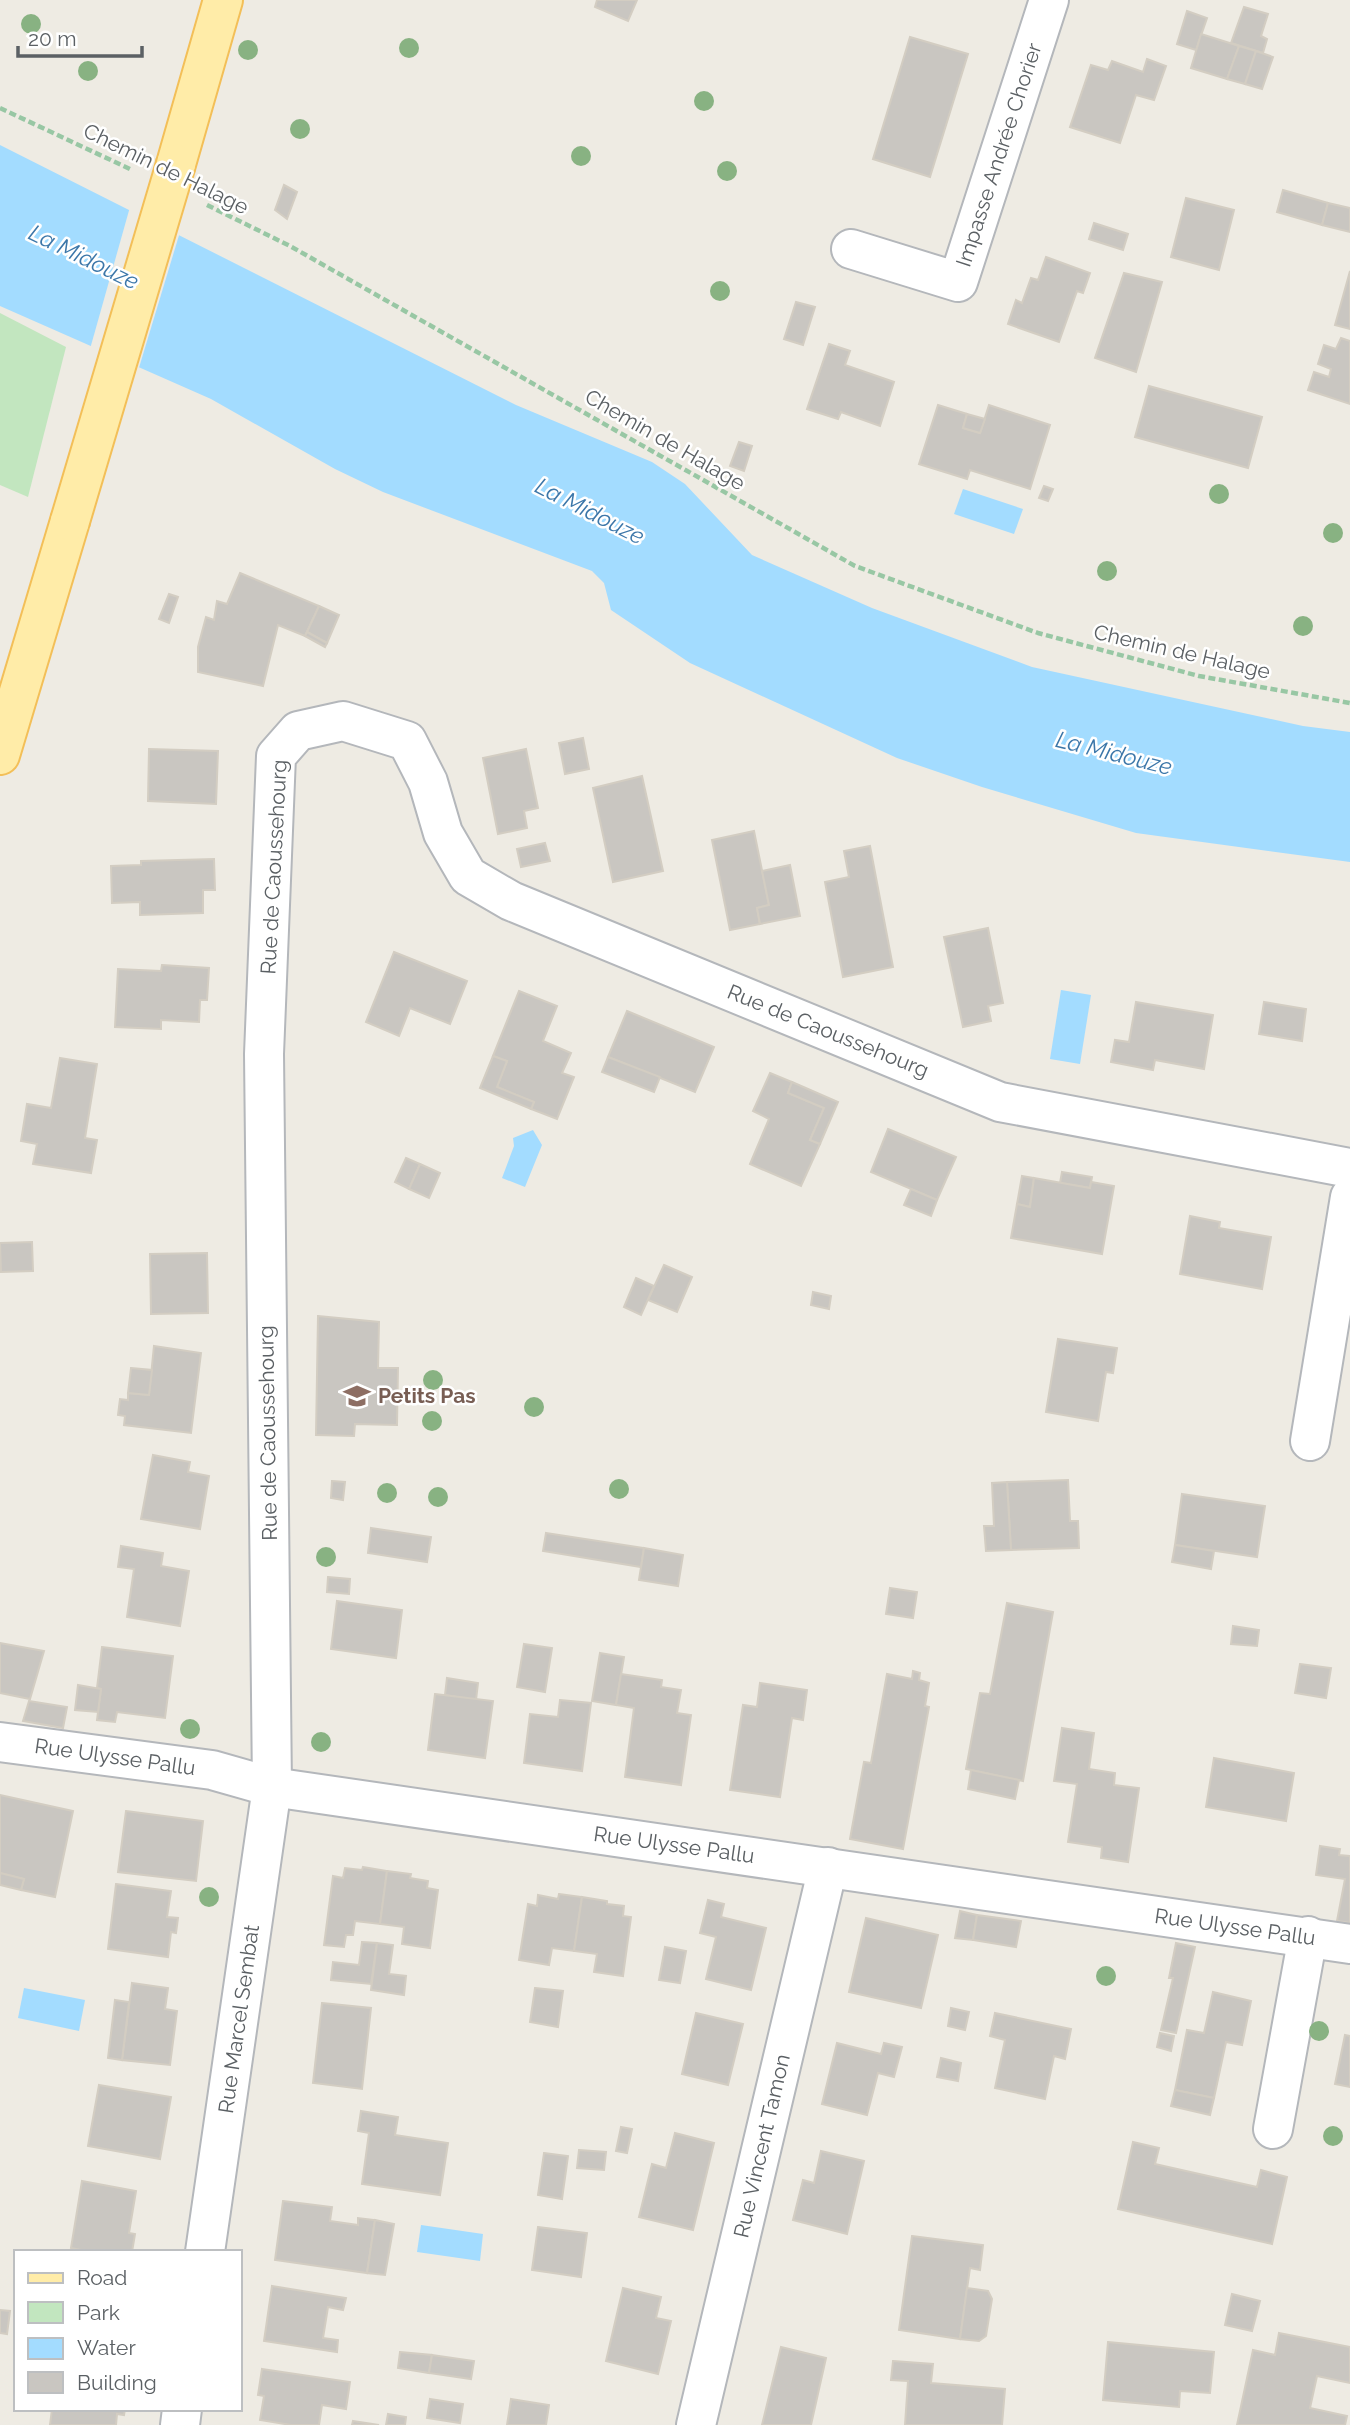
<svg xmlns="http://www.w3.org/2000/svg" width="1350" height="2425" font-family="Raleway,sans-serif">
<rect width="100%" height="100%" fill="#eeebe3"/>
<path fill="#c2e6bf" d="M0,313l66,34 -38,150 -28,-12z"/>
<g fill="#a3dcff">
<path d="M0,145l516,260 136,57 33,22 67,71 120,53 160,59 271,59 47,6v130l-214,-29 -154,-46 -85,-29 -207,-95 -79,-53 -7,-27 -12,-12 -209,-79 -48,-23 -124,-70 -211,-93z"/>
<path d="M963,489l60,20 -9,25 -60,-20z"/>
<path d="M1061,990l30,5 -11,69 -30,-5z"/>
<path d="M533,1130l9,15 -17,42 -23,-9 12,-32 -1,-8z"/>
<path d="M24,1988l61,12 -6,31 -61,-13z"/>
<path d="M421,2225l62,9 -3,27 -63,-9z"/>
</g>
<path fill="#eeebe3" d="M130,207l50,25 -42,139 -48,-22z"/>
<g fill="#c9c6c1" stroke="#d3cdc2" stroke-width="2">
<path d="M597,0h40l-9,21 -33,-14z"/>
<path d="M1244,7l24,7 -7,22 6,3 -4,14 -32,-10z"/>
<path d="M1187,11l20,7 -11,32 -19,-6z"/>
<path d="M1201,34l38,12 -12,33 -36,-11z"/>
<path d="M910,37l58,17 -38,123 -57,-18z"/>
<path d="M1239,46l17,5 -11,33 -18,-5z"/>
<path d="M1256,51l17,6 -11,32 -17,-5z"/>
<path d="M1147,59l19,7 -12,34 -18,-5 -16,48 -50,-16 21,-62 17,5 4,-9 31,11z"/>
<path d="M284,185l13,7 -10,27 -12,-9z"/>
<path d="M1283,190l45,13 -6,22 -45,-13z"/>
<path d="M1186,198l48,12 -15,60 -48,-13z"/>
<path d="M1328,203l22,5v24l-28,-7z"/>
<path d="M1094,223l34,11 -5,16 -34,-11z"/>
<path d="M1046,257l44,16 -7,20 -6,-2 -18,51 -51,-18 8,-24 6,3 9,-25 7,2z"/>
<path d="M1350,271v58l-15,-4z"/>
<path d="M1124,273l38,9 -26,90 -41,-14z"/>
<path d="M796,302l19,5 -12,38 -19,-6z"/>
<path d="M1341,338l9,3v63l-42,-14 6,-18 15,5 2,-8 -13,-5 6,-19 12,4z"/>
<path d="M829,344l21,7 -5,14 49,17 -14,44 -39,-14 -3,7 -31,-10z"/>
<path d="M1149,386l113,31 -14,51 -113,-31z"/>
<path d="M938,405l29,9 -4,14 17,5 9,-28 61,20 -20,64 -60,-19 -3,9 -48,-15z"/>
<path d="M967,414l18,5 -5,14 -17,-5z"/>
<path d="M739,442l13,4 -8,25 -14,-5z"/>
<path d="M1044,486l9,3 -5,12 -9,-3z"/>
<path d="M240,573l79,33 -14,30 -27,-11 -15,61 -65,-14v-25l8,-30 8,3 3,-19 10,3z"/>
<path d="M169,594l9,3 -9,26 -10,-4z"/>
<path d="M319,606l20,9 -12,28 -20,-11z"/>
<path d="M307,632l20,11 -2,4 -20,-11z"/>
<path d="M583,738l6,31 -24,5 -6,-31z"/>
<path d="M149,749l69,2 -2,53 -68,-3z"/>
<path d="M526,749l12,59 -14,3 3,17 -29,6 -15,-76z"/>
<path d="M642,776l21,95 -50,11 -20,-94z"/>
<path d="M754,831l15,74 -12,3 3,16 -30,6 -18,-90z"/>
<path d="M545,843l5,18 -29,6 -4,-18z"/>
<path d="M870,846l23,121 -50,10 -18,-95 24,-5 -5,-26z"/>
<path d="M214,859l1,31h-12v23l-63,2v-13l-28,1 -1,-37 30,-1v-4z"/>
<path d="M790,865l10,51 -40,8 -3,-16 12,-3 -7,-34z"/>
<path d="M988,928l15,75 -15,3 3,15 -28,6 -19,-90z"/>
<path d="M394,952l73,29 -17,43 -40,-16 -11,28 -33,-14z"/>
<path d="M162,965l47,3 -2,32h-7l-1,22 -38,-2v9l-46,-2 3,-58 43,2z"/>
<path d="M519,991l38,15 -14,35 28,12 -9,20 12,4 -17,42 -26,-10 3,-7 -37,-15 10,-26 -14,-5z"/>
<path d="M1136,1002l77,13 -9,54 -49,-9 -2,10 -42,-8 4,-22 14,2z"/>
<path d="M1264,1002l42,7 -4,32 -43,-7z"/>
<path d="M627,1011l87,36 -19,45 -87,-35z"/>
<path d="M493,1056l14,5 -10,26 37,15 -3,7 -51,-21z"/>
<path d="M608,1057l52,20 -6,15 -52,-20z"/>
<path d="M60,1058l37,6 -12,74 12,2 -6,33 -58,-9 4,-20 -16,-3 6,-37 24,4z"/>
<path d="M770,1073l22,9 -4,11 36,15 -14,32 10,4 -19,42 -51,-22 19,-45 -16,-8z"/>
<path d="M792,1082l46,20 -18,42 -10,-4 14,-32 -36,-15z"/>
<path d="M888,1129l68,28 -19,43 -66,-28z"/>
<path d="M406,1158l14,6 -11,25 -14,-7z"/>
<path d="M420,1164l20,9 -11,25 -20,-9z"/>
<path d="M1062,1172l30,5 -2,11 -30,-5z"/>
<path d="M1022,1176l12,2 -4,29 -13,-3z"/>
<path d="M1034,1178l56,10 1,-6 23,4 -12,68 -91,-16 6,-34 13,3z"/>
<path d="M911,1189l26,11 -6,16 -27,-11z"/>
<path d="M1190,1216l30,6 -1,6 52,9 -9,52 -82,-15z"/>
<path d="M32,1242l1,29 -32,1 -1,-29z"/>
<path d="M207,1253l1,60 -57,1 -1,-60z"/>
<path d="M664,1265l28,12 -15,35 -29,-12z"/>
<path d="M636,1278l18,8 -13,29 -17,-8z"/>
<path d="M813,1292l18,4 -2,13 -18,-4z"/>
<path d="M318,1316l61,6 -1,46h20l-1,57 -42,-1 -1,12 -38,-1z"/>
<path d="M1058,1339l59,9 -4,25 -7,-1 -8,49 -52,-9z"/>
<path d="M154,1346l47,7 -10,80 -67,-8 1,-9 -7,-1 2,-16 8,1v-7l21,2z"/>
<path d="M131,1368l21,2 -3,25 -21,-2z"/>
<path d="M153,1455l37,7 -2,10 21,4 -9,53 -59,-10z"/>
<path d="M1068,1480l2,41h8l1,27 -68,2 -4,-68z"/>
<path d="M332,1481l13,1 -2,18 -12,-2z"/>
<path d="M1007,1482l4,68 -25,1 -2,-25h10l-2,-43z"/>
<path d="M1182,1494l83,12 -8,51 -82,-12z"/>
<path d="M371,1528l60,9 -4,25 -59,-9z"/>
<path d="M546,1533l98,15 -3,19 -98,-16z"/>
<path d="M1175,1545l39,6 -3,18 -39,-7z"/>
<path d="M121,1546l42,7 -2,13 28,5 -9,55 -53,-9 7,-48 -16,-2z"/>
<path d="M644,1548l39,7 -5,31 -39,-6z"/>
<path d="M328,1577l22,2 -1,15 -22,-2z"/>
<path d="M890,1588l27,4 -4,26 -27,-4z"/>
<path d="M337,1601l65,9 -6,48 -65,-9z"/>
<path d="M1007,1603l46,9 -30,169 -57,-12 14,-76 10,1z"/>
<path d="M1233,1626l26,4 -2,16 -26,-2z"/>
<path d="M0,1643l44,8 -14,48 -30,-6z"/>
<path d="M524,1644l28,4 -7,44 -28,-5z"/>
<path d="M102,1647l71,9 -8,62 -48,-6 -2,10 -18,-2 4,-31 -4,-1z"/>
<path d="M600,1653l24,4 -8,48 -24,-4z"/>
<path d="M1300,1664l31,4 -5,30 -31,-5z"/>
<path d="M913,1671l7,2 -1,7 10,3 -4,23 4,1 -26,142 -53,-10 14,-77 7,1 16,-89 25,5z"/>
<path d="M621,1674l41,6 -1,7 20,3 -4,23 14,2 -10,70 -56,-8 9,-69 -18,-3z"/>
<path d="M447,1678l31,5 -2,17 -31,-5z"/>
<path d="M760,1683l47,7 -4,30 -11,-2 -12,79 -50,-7 13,-85 14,2z"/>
<path d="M78,1685l23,4 -3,23 -23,-2z"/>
<path d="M435,1694l58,7 -8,57 -57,-8z"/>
<path d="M560,1700l31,3 -9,68 -58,-8 6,-49 28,3z"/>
<path d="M29,1701l38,6 -4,21 -40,-7z"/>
<path d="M1062,1728l32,5 -5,36 26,4 -1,12 25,3 -11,74 -27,-4 1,-11 -34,-5 9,-58 -23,-3z"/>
<path d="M1214,1758l80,15 -8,48 -80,-14z"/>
<path d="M971,1770l48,10 -4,19 -47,-10z"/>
<path d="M0,1795l73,16 -18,86 -34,-7 3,-11 -24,-6z"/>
<path d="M126,1811l77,10 -7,60 -78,-9z"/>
<path d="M1320,1846l20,3 -1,6 11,1v67l-13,-2 8,-42 -29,-4z"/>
<path d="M363,1867l24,4 -7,53 -25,-3 -2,14h-7l-2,12 -20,-2 9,-69 10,2 2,-10 17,2z"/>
<path d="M387,1871l24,3 -1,4 18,3 -1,7 11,2 -8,58 -28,-4 2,-17 -24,-3z"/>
<path d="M0,1873l24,6 -3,11 -21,-5z"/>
<path d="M116,1884l55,7 -4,26 11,1 -2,15 -5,-1 -3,25 -60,-8z"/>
<path d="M559,1894l23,3 -8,54 -22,-3 -3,17 -30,-5 9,-56 9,2 1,-11 20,4z"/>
<path d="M582,1897l25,4v3l17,2 -1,10 8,1 -8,59 -29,-4 3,-18 -23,-3z"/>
<path d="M708,1900l16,4 -3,13 45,11 -15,62 -45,-11 10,-42 -16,-4z"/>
<path d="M960,1911l17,4 -4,25 -18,-2z"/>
<path d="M977,1915l44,6 -5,26 -43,-7z"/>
<path d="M866,1918l72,17 -17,73 -72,-16z"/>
<path d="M362,1942l15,1 -6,41 -40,-4 2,-18 26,3z"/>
<path d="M377,1943l16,2 -4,29 17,2 -2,19 -33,-5z"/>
<path d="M1176,1943l19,4 -19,86 -15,-3 12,-52h-4z"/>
<path d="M665,1947l21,4 -6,32 -21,-3z"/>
<path d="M132,1983l36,5 -3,21 12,2 -7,54 -48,-5z"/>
<path d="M535,1988l28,3 -5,36 -28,-5z"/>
<path d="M1213,1992l38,9 -9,44 -16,-3 -12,56 -39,-8 12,-60 17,3z"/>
<path d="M115,2000l14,2 -7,58 -14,-2z"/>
<path d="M322,2003l49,5 -9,81 -49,-6z"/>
<path d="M951,2008l18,4 -4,18 -17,-4z"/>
<path d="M696,2013l47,11 -15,61 -46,-11z"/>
<path d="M995,2013l76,16 -6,30 -11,-3 -9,43 -50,-11 10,-48 -15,-4z"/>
<path d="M1160,2033l14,3 -3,15 -14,-4z"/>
<path d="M1345,2035l5,1v51l-15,-3z"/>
<path d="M837,2043l44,11 3,-11 18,4 -8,30 -16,-4 -11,42 -45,-11z"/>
<path d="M941,2058l20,5 -3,18 -21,-4z"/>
<path d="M99,2085l72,12 -11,62 -72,-13z"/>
<path d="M1175,2090l39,8 -4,17 -39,-9z"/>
<path d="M361,2111l37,6 -3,18 53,8 -8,52 -78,-11 7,-51 -11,-2z"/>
<path d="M621,2127l11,2 -5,24 -11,-2z"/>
<path d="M675,2133l39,10 -21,87 -54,-13 13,-53 14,4z"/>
<path d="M1133,2142l26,6 -4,16 102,23 4,-17 26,7 -15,67 -154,-35z"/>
<path d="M579,2150l27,2 -2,18 -27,-2z"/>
<path d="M821,2151l43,10 -17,73 -54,-14 10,-40 11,3z"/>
<path d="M544,2153l24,3 -6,43 -24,-4z"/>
<path d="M82,2181l54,10 -7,42 6,1 -3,18h-41l-20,-4z"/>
<path d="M283,2201l49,6 -2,14 28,4v-7l17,2 -8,53 -92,-13z"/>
<path d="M375,2220l19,4 -9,51 -18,-2z"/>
<path d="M538,2227l49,6 -6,44 -49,-7z"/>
<path d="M912,2236l71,9 -3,25 -10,-2 -10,71 -61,-9z"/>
<path d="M272,2286l74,12 -3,12 -15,-3 -5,31 15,2 -1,12 -73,-11z"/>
<path d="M623,2288l38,9 -5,21 15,3 -13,53 -52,-13z"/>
<path d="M967,2288l21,3 4,8 -6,37 -7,5 -19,-2z"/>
<path d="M1232,2294l28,7 -8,30 -27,-6z"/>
<path d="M0,2310l10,1 -3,23 -7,-1z"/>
<path d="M1279,2333l71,14v36l-33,-7 -7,32 37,8 -2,9h-108l16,-75 22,5z"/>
<path d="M1108,2342l106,10 -4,41 -30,-2 -1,16 -76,-7z"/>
<path d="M781,2347l45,11 -15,67h-49z"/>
<path d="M400,2352l32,3 -3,18 -31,-5z"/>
<path d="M432,2355l42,6 -3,18 -42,-6z"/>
<path d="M893,2361l40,3 -2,19 74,6 -3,36h-97l3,-44 -17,-1z"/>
<path d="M262,2369l88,13 -4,27 -24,-4 -3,20h-28l-31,-5 4,-24 -6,-1z"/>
<path d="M430,2399l33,5 -3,19 -33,-5z"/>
<path d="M511,2399l38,6 -3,20h-39z"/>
<path d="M52,2409h73l-1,6 -7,-1 -1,11h-66z"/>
<path d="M388,2414l18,3 -1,8h-19z"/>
<path d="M353,2421l26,4h-27z"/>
</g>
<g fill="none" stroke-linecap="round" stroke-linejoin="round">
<defs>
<g id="minor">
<path d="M851,249l107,33 91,-282"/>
<path d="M1310,1441l40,-244"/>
<path d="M0,1742l212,28 60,17 1078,157"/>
<path d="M1273,2129l35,-193"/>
<path d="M205,2252l67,-465 -8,-733 12,-298 22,-25 45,-10 64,20 21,41 15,51 25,43 43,25 489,201 350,66"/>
<path d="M180,2425l2,-16"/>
<path d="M696,2425l132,-558"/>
</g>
<g id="major">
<path d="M176,164l47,-164"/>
<path d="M0,755l70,-234"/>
</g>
</defs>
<use href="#minor" stroke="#b4b7bb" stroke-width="42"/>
<use href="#major" stroke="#f3bf58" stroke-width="42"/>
<g stroke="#98c7a4" stroke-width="4.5" stroke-dasharray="7 3.5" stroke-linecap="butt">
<path d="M0,108l132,62"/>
<path d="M207,205l83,41 565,320 183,67 161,43 151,27"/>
</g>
<use href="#minor" stroke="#fff" stroke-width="38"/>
<use href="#major" stroke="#ffeca8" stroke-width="38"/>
<defs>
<path id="major-bridge" d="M70,521l106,-357"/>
</defs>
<use href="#major-bridge" stroke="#f3bf58" stroke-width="42" stroke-linecap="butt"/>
<use href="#major-bridge" stroke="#ffeca8" stroke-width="38"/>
</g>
<g fill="#88b282">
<circle cx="31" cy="24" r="10"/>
<circle cx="409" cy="48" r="10"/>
<circle cx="248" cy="50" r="10"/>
<circle cx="88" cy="71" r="10"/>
<circle cx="704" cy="101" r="10"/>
<circle cx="300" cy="129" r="10"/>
<circle cx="581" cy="156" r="10"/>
<circle cx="727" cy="171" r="10"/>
<circle cx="720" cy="291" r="10"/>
<circle cx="1219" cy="494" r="10"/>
<circle cx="1333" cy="533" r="10"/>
<circle cx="1107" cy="571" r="10"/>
<circle cx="1303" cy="626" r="10"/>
<circle cx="433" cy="1380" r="10"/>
<circle cx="534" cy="1407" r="10"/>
<circle cx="432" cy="1421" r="10"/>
<circle cx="619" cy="1489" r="10"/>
<circle cx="387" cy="1493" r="10"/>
<circle cx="438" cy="1497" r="10"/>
<circle cx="326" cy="1557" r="10"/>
<circle cx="190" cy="1729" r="10"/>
<circle cx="321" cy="1742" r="10"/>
<circle cx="209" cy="1897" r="10"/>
<circle cx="1106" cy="1976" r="10"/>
<circle cx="1319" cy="2031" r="10"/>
<circle cx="1333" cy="2136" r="10"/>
</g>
<defs>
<symbol id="school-bare" viewBox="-9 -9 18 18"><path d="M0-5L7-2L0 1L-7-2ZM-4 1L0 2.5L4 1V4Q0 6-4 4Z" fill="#8d6e63" stroke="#fff" stroke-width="2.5" paint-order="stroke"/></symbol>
</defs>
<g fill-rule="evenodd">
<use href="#school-bare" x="338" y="1377" width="38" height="38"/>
</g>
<g text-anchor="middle" stroke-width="5" stroke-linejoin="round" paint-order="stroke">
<g font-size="21" fill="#5b6064" stroke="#fff">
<text transform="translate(999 155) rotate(-72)" y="7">Impasse Andrée Chorier</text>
<text transform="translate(166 169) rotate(26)" y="7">Chemin de Halage</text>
<text transform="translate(665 440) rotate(30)" y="7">Chemin de Halage</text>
<text transform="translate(1182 652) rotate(13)" y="7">Chemin de Halage</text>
<text transform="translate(274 867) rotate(-87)" y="7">Rue de Caoussehourg</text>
<text transform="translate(828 1031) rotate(22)" y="7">Rue de Caoussehourg</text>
<text transform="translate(268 1433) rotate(-91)" y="7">Rue de Caoussehourg</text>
<text transform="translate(115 1757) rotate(8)" y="7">Rue Ulysse Pallu</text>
<text transform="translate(674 1845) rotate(8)" y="7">Rue Ulysse Pallu</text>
<text transform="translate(1235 1927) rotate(8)" y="7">Rue Ulysse Pallu</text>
<text transform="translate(239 2019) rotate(-82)" y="7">Rue Marcel Sembat</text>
<text transform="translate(762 2146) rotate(-77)" y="7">Rue Vincent Tamon</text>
</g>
<g font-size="21" font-weight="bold" fill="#785e54" stroke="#fff" text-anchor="start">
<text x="378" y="1403">Petits Pas</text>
</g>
<g font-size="23" font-style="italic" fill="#3c77a9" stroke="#fff">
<text transform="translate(84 257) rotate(26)" y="8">La Midouze</text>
<text transform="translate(590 511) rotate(27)" y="8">La Midouze</text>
<text transform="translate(1114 753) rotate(14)" y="8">La Midouze</text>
</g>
</g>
<rect x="14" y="2250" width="228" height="161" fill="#ffffff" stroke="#bdbfc1" stroke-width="2"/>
<rect x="28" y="2273" width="35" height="10" fill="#ffeca8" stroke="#bdbfc1" stroke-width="2"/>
<text x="77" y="2285" font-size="21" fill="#5b6064">Road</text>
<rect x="28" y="2302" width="35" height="21" fill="#c2e6bf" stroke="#bdbfc1" stroke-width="2"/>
<text x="77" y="2320" font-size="21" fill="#5b6064">Park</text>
<rect x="28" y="2338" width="35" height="21" fill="#a3dcff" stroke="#bdbfc1" stroke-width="2"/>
<text x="77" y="2355" font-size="21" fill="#5b6064">Water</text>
<rect x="28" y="2372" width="35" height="21" fill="#c9c6c1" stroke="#bdbfc1" stroke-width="2"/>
<text x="77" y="2390" font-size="21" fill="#5b6064">Building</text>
<path d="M18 46v10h124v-10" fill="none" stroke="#5b6064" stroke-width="3.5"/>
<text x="28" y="46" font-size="21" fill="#5b6064" stroke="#ffffff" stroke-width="5" paint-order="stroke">20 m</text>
</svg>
